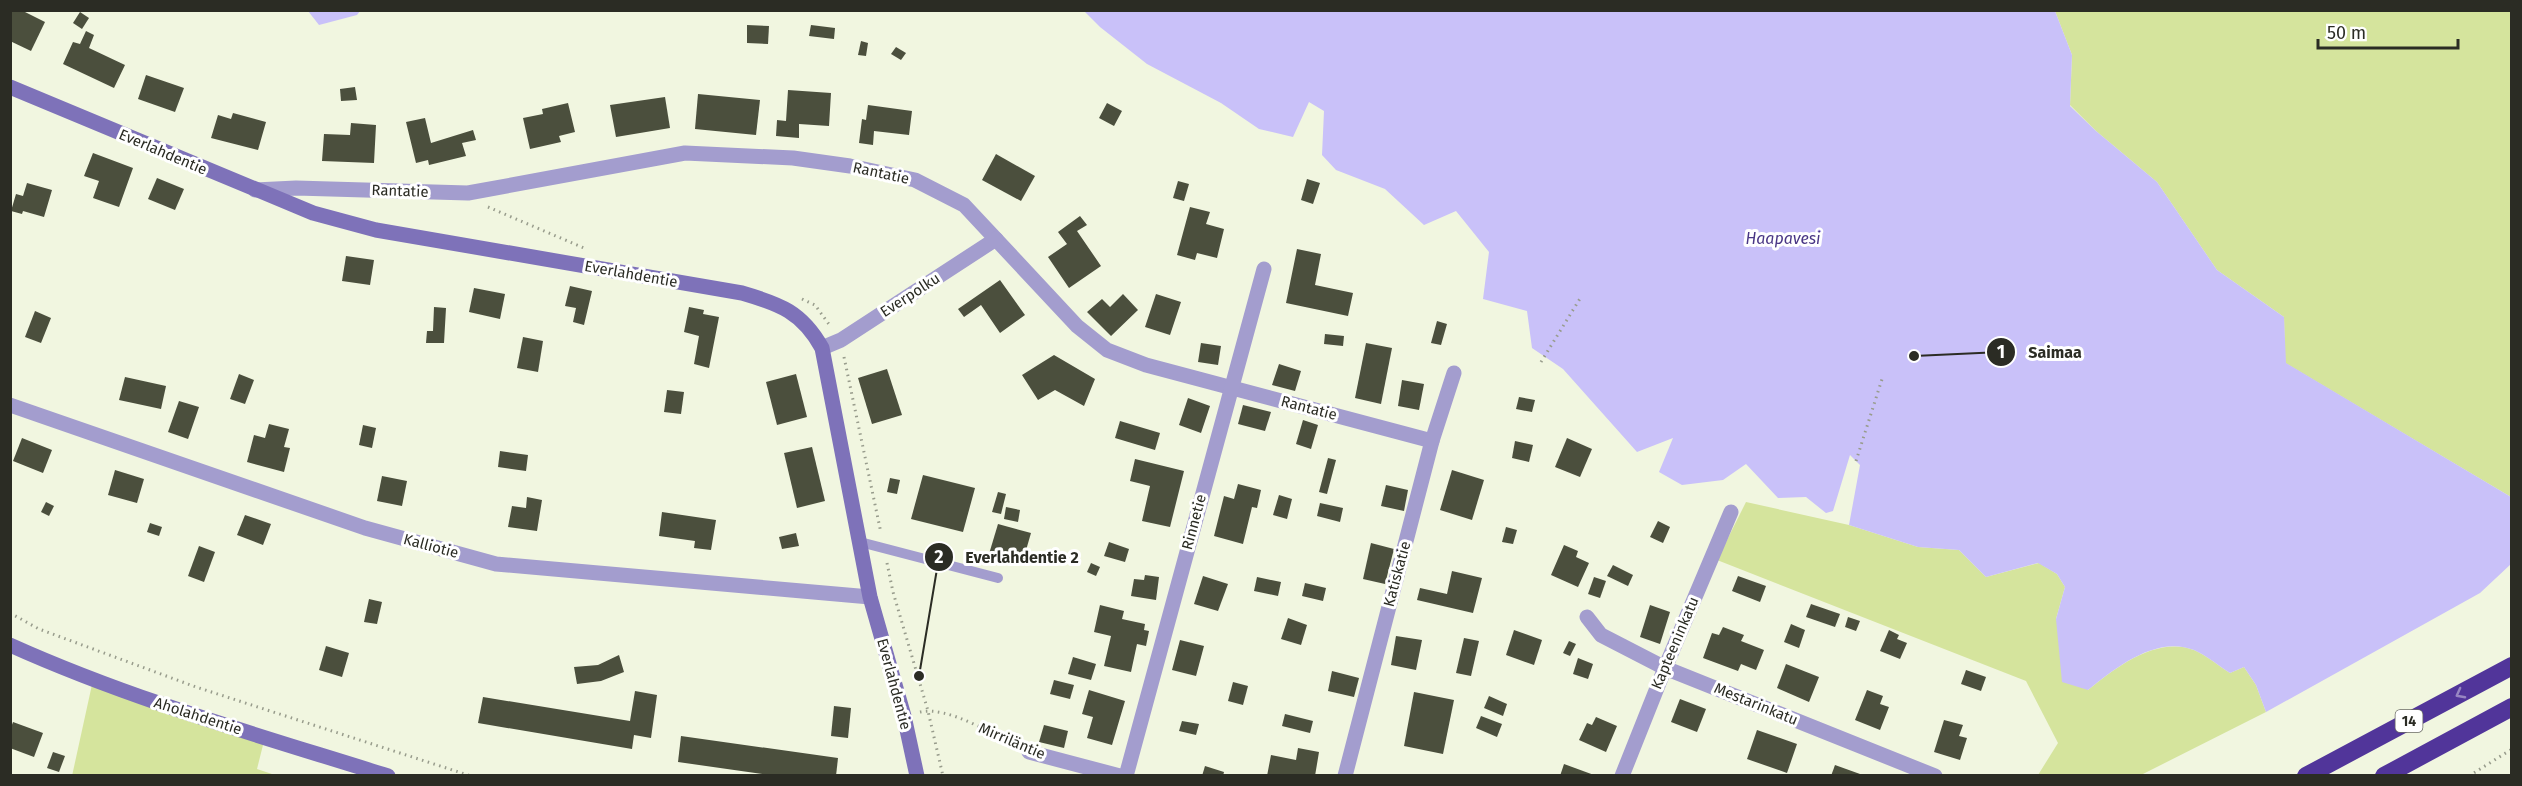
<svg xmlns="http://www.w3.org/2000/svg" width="2522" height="786" font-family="'Fira Sans',sans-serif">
<rect width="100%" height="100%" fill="#f1f6e0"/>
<g fill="#d5e49d">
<path d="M2055,11h456v486l-226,-134 -1,-46 -67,-47 -60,-88 -61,-51 -26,-26 2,-50z"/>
<path d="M1746,502l103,23 69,22 41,3 27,27 53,-14 18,11 8,13 -9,32 32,71c28,-23 69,-54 106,-40 12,5 25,16 36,23l14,-6 12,18 10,27 -125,63h-103l20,-32 -32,-62 -309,-121z"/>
<path d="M93,680l173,53 -9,36 18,6 -203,1z"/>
</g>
<g fill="#c9c1f9">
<path d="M308,11h52l-3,4 -38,10z"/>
<path d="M1084,11h971l17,44 -2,51 26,25 61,51 60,88 67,47 2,46 225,134v67l-31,29 -214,119 -10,-27 -12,-18 -14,6c-11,-7 -24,-18 -36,-23 -37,-15 -78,17 -106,40l-26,-8 -6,-63 9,-32 -8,-13 -19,-11 -52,14 -27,-27 -41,-3 -69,-22 11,-60 -10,-10 -17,56 -7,2 -20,-16 -28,1 -32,-34 -23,16 -41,5 -23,-13 14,-34 -36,14 -74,-83 -31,-21 -5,-37 -44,-12 6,-47 -33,-41 -32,14 -39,-36 -49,-19 -14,-15 2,-44 -15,-9 -16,35 -34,-8 -38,-26 -74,-39 -47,-37z"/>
</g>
<g fill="#4b4f3d">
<path d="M10,10h11l24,12 -14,29 -21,-10z"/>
<path d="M80,12l9,6 -7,11 -9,-6z"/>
<path d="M747,25l22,1 -1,18 -21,-1z"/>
<path d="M811,25l24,3 -1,11 -25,-3z"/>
<path d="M86,31l8,4 -5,13 36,17 -11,23 -51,-24 10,-22 7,2z"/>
<path d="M861,41l7,2 -2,13 -8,-1z"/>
<path d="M896,47l10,6 -5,7 -10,-6z"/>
<path d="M146,75l38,13 -9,24 -37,-13z"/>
<path d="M355,87l2,13 -16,1 -1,-12z"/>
<path d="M788,90l43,3 -2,33 -30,-2v14l-23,-2 1,-16 9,1z"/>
<path d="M698,94l62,6 -4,35 -61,-6z"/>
<path d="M665,97l5,31 -54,9 -6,-32z"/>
<path d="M568,103l7,29 -16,4 2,6 -31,7 -7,-31 20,-4 -1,-5z"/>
<path d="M1107,103l15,8 -8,15 -15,-8z"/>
<path d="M868,105l44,6 -3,24 -35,-4 -1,14 -14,-2 3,-24 4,1z"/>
<path d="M233,113l33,9 -8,28 -47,-12 7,-23 13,4z"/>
<path d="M425,118l6,25 42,-13 3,10 -14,3 4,13 -37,9 -1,-5 -12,3 -10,-41z"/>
<path d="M351,123l25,2 -2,38 -52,-2 2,-27 26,1z"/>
<path d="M93,153l40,15 -14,39 -26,-9 6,-17 -15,-5z"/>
<path d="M996,154l39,22 -14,25 -39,-21z"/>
<path d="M157,178l27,11 -9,21 -27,-11z"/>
<path d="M1307,179l13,4 -7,21 -12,-4z"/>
<path d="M1178,181l11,3 -5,17 -11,-3z"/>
<path d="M27,183l25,7 -8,27 -21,-6 -1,3 -11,-3 5,-17 7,2z"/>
<path d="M1190,207l20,5 -4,12 18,5 -7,29 -20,-5 -2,7 -18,-5z"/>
<path d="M1080,216l7,9 -10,6 24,35 -32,22 -21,-31 19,-13 -9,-12z"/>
<path d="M1297,249l24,5 -6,31 38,8 -5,23 -62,-13z"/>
<path d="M346,256l28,4 -4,25 -28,-4z"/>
<path d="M1000,280l25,35 -25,18 -19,-28 -17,12 -6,-8z"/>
<path d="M570,286l22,5 -8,34 -11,-3 3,-14 -11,-2z"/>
<path d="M474,288l31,6 -5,25 -31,-7z"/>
<path d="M1123,294l15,16 -27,26 -24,-24 15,-13 8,8z"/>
<path d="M1156,294l25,8 -11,33 -25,-8z"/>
<path d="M434,307l12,1 -2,35h-18l1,-12h6z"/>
<path d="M689,307l15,3 -1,4 16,3 -10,51 -15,-4 5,-28 -15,-4z"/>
<path d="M35,311l16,7 -10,25 -16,-6z"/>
<path d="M1437,321l10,3 -6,21 -10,-2z"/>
<path d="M1325,334l19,2 -1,10 -19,-2z"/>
<path d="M523,337l20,4 -5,31 -21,-4z"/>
<path d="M1201,343l20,3 -3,19 -20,-3z"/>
<path d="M1366,343l26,5 -11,56 -26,-6z"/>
<path d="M1054,355l41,24 -11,27 -29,-16 -17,10 -16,-25z"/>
<path d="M1279,364l22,7 -6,20 -23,-6z"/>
<path d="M887,369l15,46 -30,9 -14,-46z"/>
<path d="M239,374l15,6 -9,24 -15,-5z"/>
<path d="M796,374l11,43 -30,8 -11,-43z"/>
<path d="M125,377l41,9 -5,23 -42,-9z"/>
<path d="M1402,380l22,4 -5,26 -21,-4z"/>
<path d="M667,390l17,2 -3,22 -17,-2z"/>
<path d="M1519,397l16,3 -3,12 -16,-3z"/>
<path d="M1188,398l22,8 -9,27 -22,-8z"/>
<path d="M179,401l20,6 -11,32 -20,-7z"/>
<path d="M1243,405l28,7 -6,19 -27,-7z"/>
<path d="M1303,420l15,5 -7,24 -15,-5z"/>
<path d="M1120,421l40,12 -5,17 -40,-12z"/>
<path d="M269,424l20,5 -5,18 6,1 -6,24 -37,-10 7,-27 11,3z"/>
<path d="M363,425l13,3 -4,20 -13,-3z"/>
<path d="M22,438l30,12 -9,23 -30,-12z"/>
<path d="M1567,438l25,11 -12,28 -25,-10z"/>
<path d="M1515,441l18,4 -4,17 -17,-4z"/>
<path d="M812,447l13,54 -28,7 -13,-55z"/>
<path d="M500,451l28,4 -2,16 -28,-4z"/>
<path d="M1328,458l8,2 -9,34 -8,-2z"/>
<path d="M1135,459l49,12 -14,56 -28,-6 8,-35 -20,-5z"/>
<path d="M115,470l29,9 -7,24 -29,-8z"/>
<path d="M1452,470l32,10 -12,40 -32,-10z"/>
<path d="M923,475l52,13 -12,44 -52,-13z"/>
<path d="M382,476l25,5 -5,25 -25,-5z"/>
<path d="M890,478l10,2 -3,14 -10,-2z"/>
<path d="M1238,484l23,6 -4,18 -5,-1 -9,37 -29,-8 10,-40 10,3z"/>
<path d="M1386,485l22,5 -4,21 -23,-5z"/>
<path d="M998,492l8,2 -5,20 -9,-2z"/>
<path d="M1279,495l13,4 -5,20 -14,-4z"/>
<path d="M527,497l15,3 -5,31 -29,-4 4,-21 14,2z"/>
<path d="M46,502l8,4 -5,10 -8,-4z"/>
<path d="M1320,503l23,5 -3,14 -23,-6z"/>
<path d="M1006,507l14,3 -2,12 -14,-3z"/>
<path d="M662,512l54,8 -5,30 -17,-2 1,-7 -36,-5z"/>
<path d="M245,515l26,9 -8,21 -26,-10z"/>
<path d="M1658,521l12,6 -7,16 -13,-6z"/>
<path d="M150,523l12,4 -3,9 -12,-4z"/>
<path d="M998,524l33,9 -9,31 -33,-10z"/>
<path d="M1506,527l11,3 -4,14 -11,-2z"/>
<path d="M796,533l3,13 -17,3 -3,-12z"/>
<path d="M1109,542l20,7 -4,13 -21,-6z"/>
<path d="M1371,543l23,6 -9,35 -22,-5z"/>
<path d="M1564,545l14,6 -2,6 13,6 -11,24 -27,-12z"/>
<path d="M199,546l16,6 -11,30 -16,-6z"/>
<path d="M1091,563l9,4 -4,9 -9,-4z"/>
<path d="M1613,565l20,10 -5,11 -21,-10z"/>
<path d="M1452,571l30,7 -9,35 -56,-13 3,-12 27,6z"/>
<path d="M1145,575l14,2 -3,23 -25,-4 3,-17 10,1z"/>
<path d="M1203,576l25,8 -10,27 -24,-7z"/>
<path d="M1738,576l28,10 -6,16 -28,-11z"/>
<path d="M1257,577l24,5 -3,14 -24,-5z"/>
<path d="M1594,577l12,4 -6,17 -12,-4z"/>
<path d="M1305,583l21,5 -3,13 -21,-5z"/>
<path d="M369,599l13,3 -5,22 -13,-2z"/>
<path d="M1811,604l29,10 -5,13 -29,-10z"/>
<path d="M1100,605l24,6 -2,8 23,5 -1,6 5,1 -3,15 -9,-2 -6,28 -27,-6 7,-30 -17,-4z"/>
<path d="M1650,605l20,7 -10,32 -20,-7z"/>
<path d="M1848,617l12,4 -4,10 -11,-4z"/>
<path d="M1288,618l19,7 -6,20 -20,-6z"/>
<path d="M1791,624l14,6 -6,18 -15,-6z"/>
<path d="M1723,627l21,8 -3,6 23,9 -8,20 -15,-6 -3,7 -35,-13 9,-25 7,2z"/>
<path d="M1514,630l28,10 -8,25 -28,-10z"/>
<path d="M1889,630l10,5 -2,4 10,4 -7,16 -20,-8z"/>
<path d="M1396,636l26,4 -6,30 -25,-5z"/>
<path d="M1464,638l15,3 -8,35 -15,-3z"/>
<path d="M1180,640l24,6 -8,30 -24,-6z"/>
<path d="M1569,641l7,3 -6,12 -7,-3z"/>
<path d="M326,646l23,7 -7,24 -23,-7z"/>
<path d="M619,655l5,17 -23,9 -24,3 -3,-17 24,-2z"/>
<path d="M1073,657l23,7 -5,16 -23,-6z"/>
<path d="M1578,658l15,6 -5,15 -15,-5z"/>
<path d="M1786,664l33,13 -10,25 -32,-14z"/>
<path d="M1966,670l20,7 -5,14 -20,-7z"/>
<path d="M1332,671l27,7 -5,19 -26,-6z"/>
<path d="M1054,680l20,5 -4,14 -20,-5z"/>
<path d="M1233,682l15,4 -5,19 -15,-4z"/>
<path d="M1089,690l36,11 -13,44 -25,-7 6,-21 -11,-3z"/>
<path d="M1867,690l16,6 -3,8 9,3 -9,23 -25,-10z"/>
<path d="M635,691l22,4 -6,43 -17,-3 -2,14 -154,-26 5,-26 147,24z"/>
<path d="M1414,692l40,8 -11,54 -39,-8z"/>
<path d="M1489,696l18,8 -4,12 -19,-8z"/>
<path d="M1680,699l26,10 -9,23 -26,-10z"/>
<path d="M834,706l17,2 -3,30 -17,-2z"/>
<path d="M1285,714l28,7 -3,12 -28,-7z"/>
<path d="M1481,716l21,8 -5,13 -21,-9z"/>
<path d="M1596,717l21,9 -11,26 -27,-12 8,-17 5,2z"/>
<path d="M1944,720l19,5 -4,11 8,2 -7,22 -26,-8z"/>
<path d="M1182,721l17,3 -3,11 -17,-4z"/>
<path d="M13,722l30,11 -9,24 -24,-9v-18z"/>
<path d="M1044,725l24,6 -4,17 -25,-6z"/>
<path d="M1757,730l40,14 -10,29 -40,-14z"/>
<path d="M681,736l157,22 -2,18h-60l-98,-14z"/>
<path d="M1298,748l21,4 -4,24h-48l4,-21 25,5z"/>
<path d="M53,752l12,4 -6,16 -12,-4z"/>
<path d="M1564,764l30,11v1h-34z"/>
<path d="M1835,765l25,9v2h-29z"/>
<path d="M1205,766l19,6 -1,4h-21z"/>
</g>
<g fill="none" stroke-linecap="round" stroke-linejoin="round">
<g stroke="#989c8c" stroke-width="3" stroke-dasharray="1.5 4.5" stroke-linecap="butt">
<path d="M488,207l96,41"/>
<path d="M802,299l13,6 16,22"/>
<path d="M844,357l37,176"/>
<path d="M1541,362l40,-65"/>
<path d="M1856,461l27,-85"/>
<path d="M887,563l6,29 35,119 15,65"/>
<path d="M10,613l29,16 157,58 275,89"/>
<path d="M920,712c28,-6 70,21 94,33"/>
<path d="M2469,776l43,-27"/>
</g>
<path stroke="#a39dce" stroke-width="10" d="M860,542l138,36"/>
<g stroke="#a39dce" stroke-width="15">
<path d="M255,190l41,-2 172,5 217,-40 108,5 57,8 65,14 49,25 113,121 30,24 39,15 286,76"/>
<path d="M822,348l19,-8 155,-101"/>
<path d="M10,405l355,123 131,36 374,33"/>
<path d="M1587,617l14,18 64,33 270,108"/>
<path d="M1029,752l91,24"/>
<path d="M1126,776l138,-507"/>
<path d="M1345,776l87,-335 22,-68"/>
<path d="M1622,776l43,-108 66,-156"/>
</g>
<g stroke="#7e72b9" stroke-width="15">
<path d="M10,87l303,126 63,17 366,63c38,11 60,19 80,55l48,249 34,119 13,60"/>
<path d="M10,645c122,55 251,91 378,131"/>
</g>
<g stroke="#51359a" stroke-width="18">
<path d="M2306,776l206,-110"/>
<path d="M2384,776l128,-69"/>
</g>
</g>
<defs><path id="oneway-chevron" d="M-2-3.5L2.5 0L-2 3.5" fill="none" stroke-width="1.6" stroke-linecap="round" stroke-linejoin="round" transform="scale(1.5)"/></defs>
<use stroke="#9786c2" href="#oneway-chevron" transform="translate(2460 694) rotate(152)"/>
<g text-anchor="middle" stroke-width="6" stroke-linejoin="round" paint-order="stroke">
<rect fill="#fff" stroke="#6b6b66" stroke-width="1.5" x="2395.5" y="710" width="27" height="22" rx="4.5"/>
<g font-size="14" font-weight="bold" fill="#2b2c24">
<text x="2409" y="726">14</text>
</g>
<g font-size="15" fill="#2b2c24" stroke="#fff">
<text transform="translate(163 152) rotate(23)" y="5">Everlahdentie</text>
<text transform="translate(881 173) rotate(12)" y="5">Rantatie</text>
<text transform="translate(400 191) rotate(2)" y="5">Rantatie</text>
<text transform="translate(631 274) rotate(10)" y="5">Everlahdentie</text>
<text transform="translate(910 295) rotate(-33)" y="5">Everpolku</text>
<text transform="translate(1309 408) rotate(15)" y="5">Rantatie</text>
<text transform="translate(1194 522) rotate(-75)" y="5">Rinnetie</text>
<text transform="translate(431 546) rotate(15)" y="5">Kalliotie</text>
<text transform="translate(1397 574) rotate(-75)" y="5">Katiskatie</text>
<text transform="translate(1675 643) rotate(-67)" y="5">Kapteeninkatu</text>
<text transform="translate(894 684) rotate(75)" y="5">Everlahdentie</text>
<text transform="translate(1756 704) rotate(22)" y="5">Mestarinkatu</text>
<text transform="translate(198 716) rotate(18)" y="5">Aholahdentie</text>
<text transform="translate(1012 741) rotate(23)" y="5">Mirriläntie</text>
</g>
<g font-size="16" font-style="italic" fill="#493685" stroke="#fff">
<text x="1783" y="244">Haapavesi</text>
</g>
</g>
<path fill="none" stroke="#2b2c24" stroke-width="2" d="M1914 356L2001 352M919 676L939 557"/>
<g fill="#2b2c24" stroke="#fff" stroke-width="2">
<circle cx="1914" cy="356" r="6"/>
<circle cx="919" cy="676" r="6"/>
<circle cx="2001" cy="352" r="15"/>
<circle cx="939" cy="557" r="15"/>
</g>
<g font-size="18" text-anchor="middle" font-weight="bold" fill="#fff">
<text x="2001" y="358">1</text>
<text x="939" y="563">2</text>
</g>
<g font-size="16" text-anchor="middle" font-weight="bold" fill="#2b2c24" stroke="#fff" stroke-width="6" stroke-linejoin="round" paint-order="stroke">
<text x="2055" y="358">Saimaa</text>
<text x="1022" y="563">Everlahdentie 2</text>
</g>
<rect width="2522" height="786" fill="none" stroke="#2b2c24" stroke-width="24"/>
<path d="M2318 39v9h140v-9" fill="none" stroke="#2b2c24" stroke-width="3"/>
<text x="2327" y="39" font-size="18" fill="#2b2c24" stroke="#ffffff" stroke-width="4.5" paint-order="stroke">50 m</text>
</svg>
